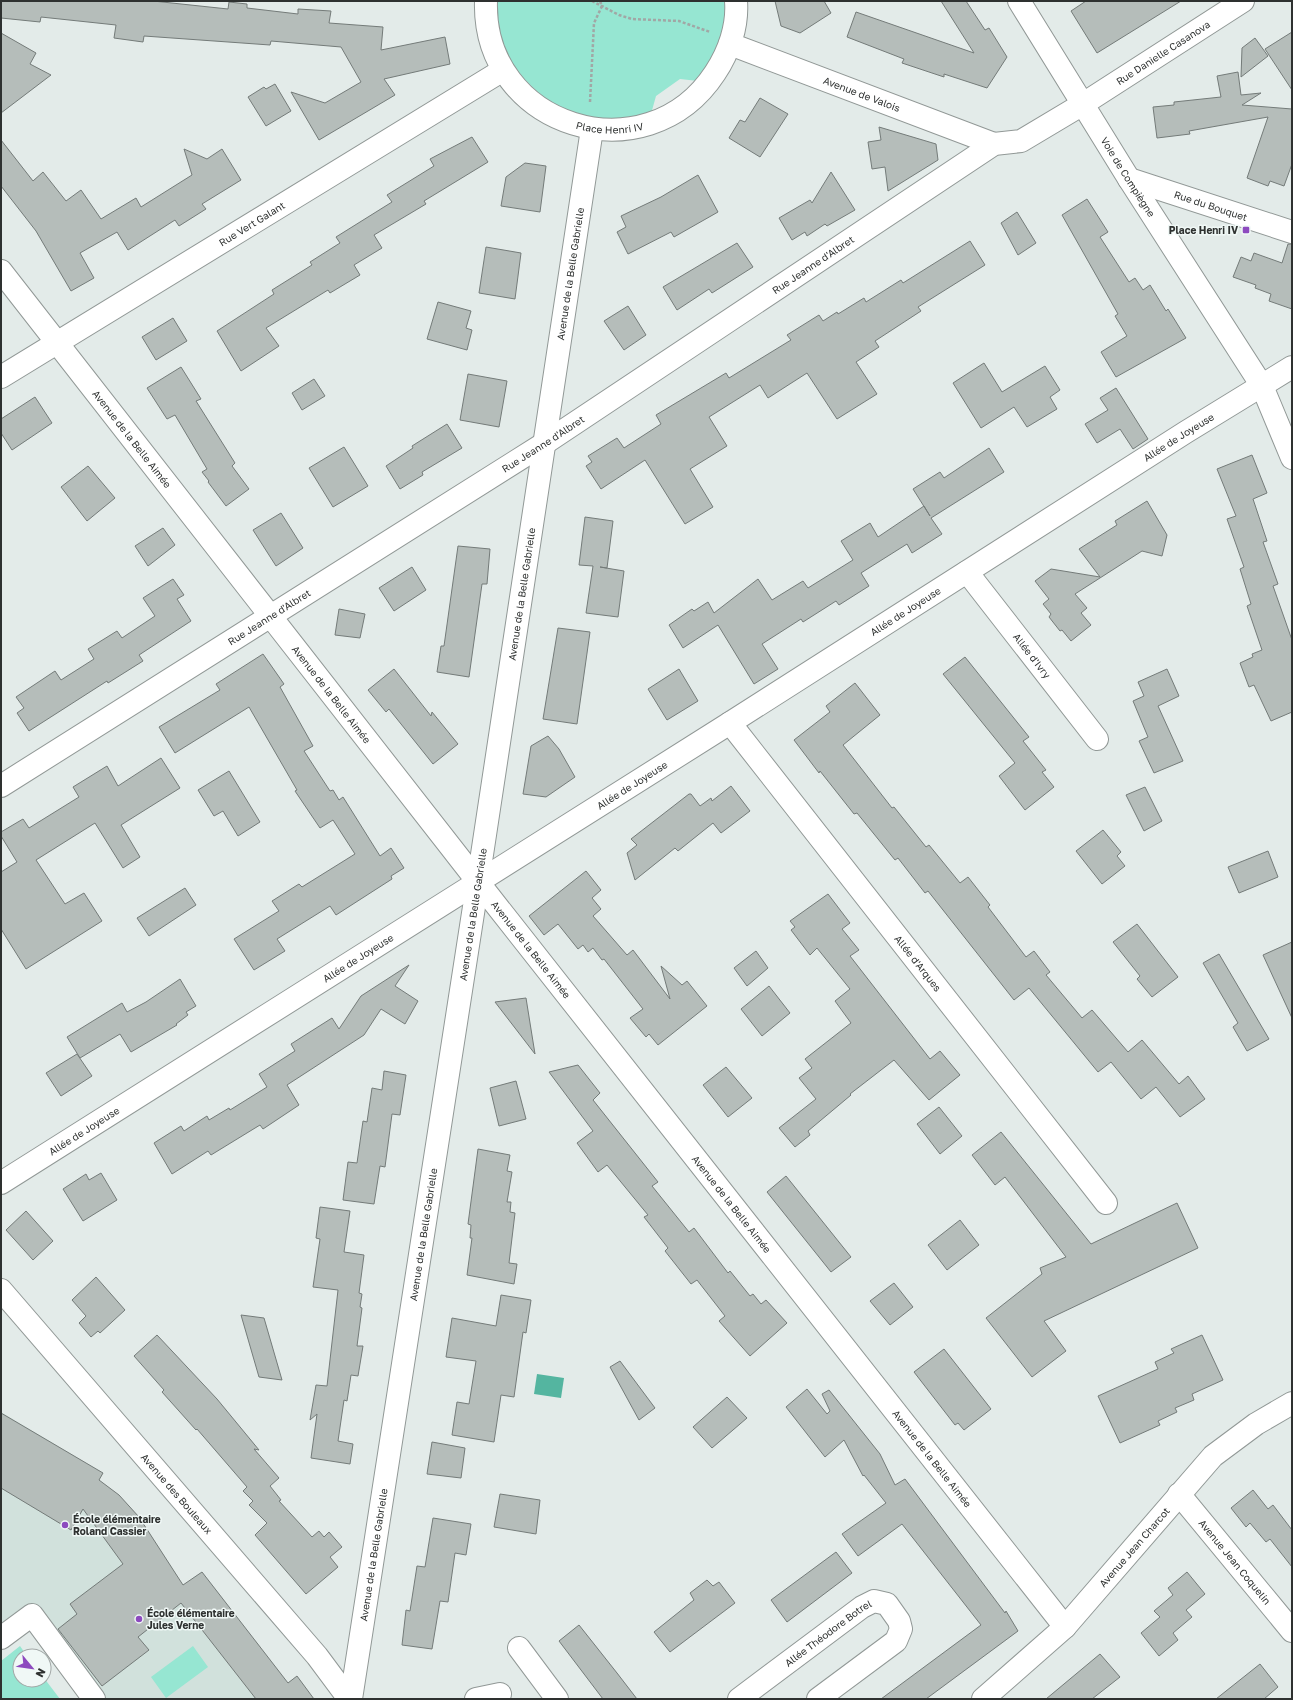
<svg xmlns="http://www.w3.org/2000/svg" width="1293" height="1700" font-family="'Golos Text',sans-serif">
<rect width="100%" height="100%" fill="#e3ebe9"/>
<path fill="#d1e1dc" d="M1,1412l102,61 -4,7 20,15 20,22 44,68 19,-13 85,111 10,-7 17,23h-211l-79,-87 -23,12z"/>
<g fill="#96e6d2">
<path d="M495,1h232c-2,33 -12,53 -29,80l-18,-2 -24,17 -5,18 -32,6 -33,-2 -34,-12 -38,-37 -14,-31z"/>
<path d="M20,1646l7,10h-7v24h24v-2l16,21h-59v-38z"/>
<path d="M193,1646l15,21 -42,31 -15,-21z"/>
</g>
<path fill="#54b5a0" d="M537,1374l27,4 -3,20 -27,-4z"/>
<g fill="#b5bdba" stroke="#747b79">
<path d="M1,1h152l75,8 1,-7 18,2v4l51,6v-5l33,2 -2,12 54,4 -2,23 64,-13 5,27 -66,15 11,16 -76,45 -28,-48 34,11 36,-21 -20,-35 -70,-6 -1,4 -126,-9 -1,6 -29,-4 2,-13 -75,-8 -1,5 -39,-4z"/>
<path d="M775,1h49l7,12 -31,20 -19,-7z"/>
<path d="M941,1h25l19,29 4,-2 18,29 -20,31 -43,-14v3l-42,-14 2,-4 -57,-22 9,-25 118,41z"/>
<path d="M1086,1h95l-84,52 -26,-42z"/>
<path d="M1292,32v58l-27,-41z"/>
<path d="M1,33l35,20 -6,11 21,11 -50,38z"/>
<path d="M1255,38l13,18 -27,21 1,-29z"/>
<path d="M1238,72l3,23 20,-2 -19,12 50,4v55l-8,22 -14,-5 -2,5 -21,-8 21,-61 -79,14 1,3 -33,4 -4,-31 21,-2v-3l47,-5 -4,-21z"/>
<path d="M275,84l16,27 -25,15 -18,-29 16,-10 2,2z"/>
<path d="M760,98l28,16 -28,43 -31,-19 11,-18 5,2z"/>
<path d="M879,127l57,17 2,16 -50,31 -3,-24 -13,2 -4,-27 13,-2z"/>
<path d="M472,137l16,25 -64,39 2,3 -52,31 8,13 -28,17 6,10 -30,18 -2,-3 -62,38 13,18 -38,25 -24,-40 57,-37 -2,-4 40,-25 -2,-3 30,-19 -4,-6 56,-35 -5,-7 47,-29 -4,-7z"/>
<path d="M1,140l32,41 10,-9 23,29 15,-11 20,29 35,-21 5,9 51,-32 -8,-26 23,10 15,-10 19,31 -39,24 4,5 -27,17 -4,-6 -47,30 -11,-18 -37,21 14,25 -23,13 -35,-60 -35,-45z"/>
<path d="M525,163l21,3 -6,46 -39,-6 5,-29z"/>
<path d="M831,172l24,38 -28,16 -2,-2 -18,12 -2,-4 -13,8 -13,-22 31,-18 2,3z"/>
<path d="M698,175l20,37 -44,25 -3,-5 -43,22 -11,-22 9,-5 -5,-11 40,-19z"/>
<path d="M1087,199l21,33 -8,5 29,45 6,-4 8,12 7,-5 16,26 2,-2 18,29 -70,39 -15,-25 26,-16 -12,-20 3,-2 -56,-99z"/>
<path d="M1017,212l19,31 -18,12 -17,-32z"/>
<path d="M970,241l15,24 -67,42 3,4 -46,30 4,6 -23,15 21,32 -40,25 -30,-46 -39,25 -8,-13 -51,32 18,29 -37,23 23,38 -28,17 -40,-64 -44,29 -15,-23 6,-4 -4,-6 29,-18 7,10 37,-24 -5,-9 70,-42 3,5 62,-38 -4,-5 32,-20 4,6 14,-9 1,2 26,-16 2,4 35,-22 2,3z"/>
<path d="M737,243l16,24 -41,26 -3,-4 -32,21 -14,-23z"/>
<path d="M1288,244h4v65l-23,-8 2,-7 -16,-6 1,-3 -23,-8 8,-20 10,4 3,-8 28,10z"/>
<path d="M486,247l35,6 -6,46 -36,-6z"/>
<path d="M438,302l33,9 -5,17 6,2 -5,20 -40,-11z"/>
<path d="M628,306l18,29 -22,15 -20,-29z"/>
<path d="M173,318l14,23 -31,19 -14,-23z"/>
<path d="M984,363l18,29 43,-26 15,24 -10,7 7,12 -30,18 -13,-20 -33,21 -28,-45z"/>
<path d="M181,367l20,32 -5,2 39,62 -3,3 17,23 -23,17 -18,-24 1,-1 -7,-9 5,-3 -32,-54 -8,4 -20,-31z"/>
<path d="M468,374l39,7 -8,46 -39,-7z"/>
<path d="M314,379l11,17 -23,14 -10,-17z"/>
<path d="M1116,388l32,51 -15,10 -13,-20 -23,14 -12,-19 23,-14 -8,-12z"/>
<path d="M35,397l17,26 -40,27 -11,-17v-14z"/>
<path d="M447,424l15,24 -40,24 1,3 -23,14 -14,-23 27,-18 -1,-2z"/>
<path d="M344,447l24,39 -35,21 -24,-39z"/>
<path d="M989,448l15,24 -73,46 11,16 -30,19 -5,-9 -46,29 8,13 -30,19 -3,-4 -33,21 -2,-3 -39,25 16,25 -24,15 -36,-59 -35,23 -14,-23 23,-16 2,2 14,-9 6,11 44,-34 14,21 31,-19 5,7 45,-28 -12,-19 29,-18 8,14 46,-31 6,10 -17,-27 27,-17 4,6z"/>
<path d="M1252,455l15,38 -14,6 14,42 -4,1 15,42 -5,2 19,54v72l-21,9 -17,-36 -5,2 -9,-24 13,-6 -1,-3 10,-4 -15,-44 4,-2 -11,-35 4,-2 -17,-48 9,-3 -19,-47z"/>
<path d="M88,466l27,32 -28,23 -26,-34z"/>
<path d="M1147,501l20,34 -5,21 -20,-5 -67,43 12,14 -6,5 10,12 -20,16 -9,-11 -2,1 -11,-14 2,-3 -8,-10 6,-5 -14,-18 16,-12 49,8 -21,-28 38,-24 -2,-4z"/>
<path d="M281,513l22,35 -27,18 -23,-36z"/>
<path d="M585,517l28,4 -6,47 -7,-1 24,4 -6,46 -32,-4 7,-47 -14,-1z"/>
<path d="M163,528l12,17 -27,21 -13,-20z"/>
<path d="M458,546l32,3 -3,35h-5l-13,93 -32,-5 4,-26h3z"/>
<path d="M412,567l14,23 -32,21 -15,-23z"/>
<path d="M173,579l11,16 -7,4 14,22 -52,34 4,6 -35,22 -1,-2 -78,50 -12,-18 7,-5 -8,-11 39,-26 6,9 33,-21 -6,-10 29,-18 5,7 33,-22 -12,-18z"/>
<path d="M339,609l26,5 -5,24 -25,-3z"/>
<path d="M558,628l32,4 -13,92 -34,-5z"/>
<path d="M263,654l21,30 -4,3 33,59 -9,5 26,40 3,-1 6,10 4,-3 37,59 11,-8 13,20 -13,8 1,3 -56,36 -6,-9 -53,33 8,12 -31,19 -20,-31 45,-28 -7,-10 27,-17 3,3 53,-33 -22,-34 -13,8 -25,-37 2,-1 -48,-83 -74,46 -16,-26 61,-37 -4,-6z"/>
<path d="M965,657l64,80 -6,4 23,29 -4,2 12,15 -29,23 -26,-34 16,-13 -72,-89z"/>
<path d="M394,669l37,47 1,-4 26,32 -25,20 -44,-55 -3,3 -18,-22z"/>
<path d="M679,669l19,32 -31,19 -19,-31z"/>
<path d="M1167,669l12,27 -21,10 25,55 -29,12 -15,-32 9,-4 -15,-36 11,-5 -6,-14z"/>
<path d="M855,683l25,32 -37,30 49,63 2,-1 32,40 3,-2 31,38 8,-6 22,28 -2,2 38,50 8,-6 16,21 -4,3 36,43 10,-8 36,42 14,-12 37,44 9,-8 17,23 -25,18 -24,-30 -15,12 -30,-37 -13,10 -69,-84 -15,12 -86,-109 -3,2 -27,-35 -3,2 -38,-47 -3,1 -34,-43 -1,2 -25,-33 36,-28 -4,-6z"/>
<path d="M548,736l11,13 16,28 -29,20 -23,-3 8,-48z"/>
<path d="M161,758l19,30 -59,37 19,32 -17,11 -28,-45 -59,37 29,44 19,-11 18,28 -76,48 -25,-40v-57l16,-10 -16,-26v-4l22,-13 6,9 50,-31 -6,-10 34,-21 11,20z"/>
<path d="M229,771l31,51 -22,14 -15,-25 -9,5 -16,-26z"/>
<path d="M731,786l19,25 -29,22 -8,-10 -35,28 -3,-3 -40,32 -8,-27 10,-8 -6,-6 58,-45h2l9,12 11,-8 1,3z"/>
<path d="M1145,787l17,34 -18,10 -18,-36z"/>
<path d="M1103,830l18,22 -4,4 8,10 -23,18 -26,-33z"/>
<path d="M1268,851l10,26 -39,16 -11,-26z"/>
<path d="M586,871l15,19 -9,8 9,11 -8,7 34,39 6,-5 37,49 -9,-33 21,19 5,-4 20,25 -49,39 -9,-11 -3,3 -16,-19 13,-9 -39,-50 -2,1 -9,-12 -5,4 -5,-7 -5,4 -20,-25 -14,11 -15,-19z"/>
<path d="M185,888l11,17 -47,31 -12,-18z"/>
<path d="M828,894l22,29 -8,6 17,21 -9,6 80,103 10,-8 20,24 -31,25 -35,-40 -44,34 1,1 -43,36 2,4 -15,12 -16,-19 37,-29 -17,-21 13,-10 -7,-9 46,-36 -16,-22 15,-12 -33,-41 -7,7 -19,-25 4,-3 -5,-6z"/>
<path d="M1137,924l41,53 -26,20 -15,-18 3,-3 -27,-34z"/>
<path d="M1292,942v76l-29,-63z"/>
<path d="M756,951l12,17 -21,18 -13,-18z"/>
<path d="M1219,954l50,85 -22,12 -14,-24 5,-4 -35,-60z"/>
<path d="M409,965l-14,21 23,15 -13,23 -24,-15 -17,26 -77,50 12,20 -36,24 -3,-4 -49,30 -3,-4 -36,23 -18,-31 27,-17 3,5 23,-15 2,4 20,-12 1,2 37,-23 -8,-13 36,-23 -4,-7 41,-26 7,11 22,-33z"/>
<path d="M180,979l16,27 -10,6 2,3 -12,9 1,1 -46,27 -11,-18 -40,24 -13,-21 55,-34 5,9 19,-10z"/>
<path d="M769,986l21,27 -28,23 -21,-27z"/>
<path d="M526,998l9,56 -40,-52z"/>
<path d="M77,1054l15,22 -31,20 -15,-23z"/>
<path d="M578,1065l22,28 -7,7 65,82 -6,4 37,46 5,-4 34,45 2,-2 20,25 3,-2 8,10 5,-4 21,23 -37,33 -31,-35 6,-5 -28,-36 -6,4 -26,-33 3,-3 -24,-31 4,-2 -41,-50 -9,7 -21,-29 16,-12 -44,-59z"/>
<path d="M726,1067l26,31 -24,19 -25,-32z"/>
<path d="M384,1071l22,4 -6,40 -8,-1 -7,53 -5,-1 -6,38 -31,-4 5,-38 9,1 6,-42 4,1 5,-34 10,2z"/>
<path d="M516,1081l10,38 -27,7 -9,-38z"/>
<path d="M939,1107l23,29 -22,18 -23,-30z"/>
<path d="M1001,1132l90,112 86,-41 21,45 -154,73 22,30 -34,26 -46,-59 56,-44 -2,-6 26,-11 -61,-80 -10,8 -23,-30z"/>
<path d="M478,1149l32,6 -3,16 5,1 -5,30h4l-1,10 5,1 -6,50 8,1 -3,20 -47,-9 5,-37h-2l1,-13 -3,-1z"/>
<path d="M101,1173l16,27 -34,21 -20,-32 23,-15 3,6z"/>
<path d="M786,1176l65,81 -20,15 -64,-80z"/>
<path d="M320,1207l30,4 -6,41 20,3 -5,38 3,1 -2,13 2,1 -5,38h6l-5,30 -7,-1 -4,26 -3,-1 -6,41 15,3 -3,20 -39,-6 6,-44 -7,6 6,-35 11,1 11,-96 -25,-3 7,-48 -4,-1z"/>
<path d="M26,1211l27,30 -20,19 -27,-30z"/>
<path d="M960,1220l19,25 -32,25 -19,-25z"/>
<path d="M96,1277l29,33 -25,23 -2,-2 -7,6 -12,-14 7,-7 -14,-16z"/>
<path d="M894,1283l19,24 -23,18 -20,-24z"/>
<path d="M501,1295l30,5 -5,33 -3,-1 -9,65 -13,-2 -7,47 -42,-7 5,-33 12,2 7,-43 -30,-4 6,-39 44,8z"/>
<path d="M241,1315l23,3 18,62 -23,-3z"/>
<path d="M157,1335l60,64 42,51 -5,-1 25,29 -9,8 11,14 -2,1 33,36 7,-6 5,6 5,-5 13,15 -12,10 8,10 -32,27 -51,-59 12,-12 -18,-18 4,-4 -10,-10 4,-4 -50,-58 -1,1 -34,-38 2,-2 -30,-34z"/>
<path d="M1202,1335l21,45 -31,14 2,6 -19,8 2,4 -19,9 2,4 -40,18 -22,-47 60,-27 -3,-7 19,-9 -3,-4z"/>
<path d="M944,1349l47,60 -27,21 -6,-7 -3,2 -41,-53z"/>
<path d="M620,1361l35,47 -16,12 -29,-53z"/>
<path d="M807,1389l20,25 3,-3 -8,-17 7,-4 51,64 15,31 10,-6 100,134 1,-2 12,20 -92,68h-45l100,-74 -79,-101 -44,32 -16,-22 44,-31 -22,-28 -1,1 -19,-36 -19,17 -39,-50z"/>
<path d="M727,1397l20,21 -35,30 -19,-21z"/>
<path d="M1,1413l102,60 -4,7 20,15 20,22 44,68 19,-13 86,111 9,-7 17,23h-58l-75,-96 -43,34 11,13 -47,36 -44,-57 19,-15 -7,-10 53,-40 -40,-55 -12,21 -70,-42z"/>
<path d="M432,1442l33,6 -4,30 -34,-4z"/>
<path d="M1253,1490l15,19 5,-4 19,25v37l-22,-28 -4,3 -16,-19 -4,4 -15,-19z"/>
<path d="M500,1494l40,6 -4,34 -42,-7z"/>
<path d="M433,1518l38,6 -5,31 -11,-2 -7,49 -8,-1 -8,48 -30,-4 4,-35 4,1 7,-45 8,1z"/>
<path d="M836,1552l16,21 -65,49 -16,-22z"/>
<path d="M1187,1572l18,22 -19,16 6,7 -19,16 5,7 -19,16 -18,-23 19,-16 -6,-6 19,-16 -5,-7z"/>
<path d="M707,1580l6,6 6,-4 16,21 -65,49 -16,-20 40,-32 -4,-7z"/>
<path d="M579,1625l38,48 20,26h-34l-44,-58z"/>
<path d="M1100,1654l20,23 -28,22h-46z"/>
<path d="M1260,1664l18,23 -14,12h-48z"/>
</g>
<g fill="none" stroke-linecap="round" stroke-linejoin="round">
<defs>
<g id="minor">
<path id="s1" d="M486,1c-4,126 160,177 229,72 14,-21 23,-47 21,-72"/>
<path id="s2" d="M1019,1l110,178 133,207 30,72"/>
<path id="s3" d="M730,44l264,100"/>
<path id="s4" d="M1129,179l163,53"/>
<path id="s5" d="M1,271l488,625 576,731"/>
<path id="s6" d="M1,377l502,-307"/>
<path id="s7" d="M967,572l130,167"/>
<path id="s8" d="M730,723l376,480"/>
<path id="s9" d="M1,786l544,-343 449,-299 27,-3 62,-37 160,-103"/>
<path id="s10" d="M1,1183l729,-460 456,-291 106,-65"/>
<path id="s11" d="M1,1290l316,366 32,43"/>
<path id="s12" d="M1179,1494l113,137"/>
<path d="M1,1638l31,-23 62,84"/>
<path d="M519,1648l38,51"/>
<path id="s13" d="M351,1699l127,-818 114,-752"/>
<path d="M476,1699l24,-5"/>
<path id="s14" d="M739,1699l123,-92 12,-6 13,3 12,17 2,8 -5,12 -78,58"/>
<path id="s15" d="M983,1699l82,-72 148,-171 43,-32 36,-21"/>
</g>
</defs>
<use href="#minor" stroke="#919896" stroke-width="24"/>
<g stroke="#a1a7a5" stroke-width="2.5" stroke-dasharray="3 2" stroke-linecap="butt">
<path d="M592,1l27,14 13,4 47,2 31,11"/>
<path d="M590,102l4,-79 8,-17 -2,-5"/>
</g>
<use href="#minor" stroke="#fff" stroke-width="22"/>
</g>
<g fill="#8d4abf" stroke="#f0f8f6" stroke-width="1.5">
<rect x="1242" y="226" width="8" height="8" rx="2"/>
<circle cx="65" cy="1525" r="4"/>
<circle cx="139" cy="1619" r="4"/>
</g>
<g text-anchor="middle" stroke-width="3" stroke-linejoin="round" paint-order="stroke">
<g font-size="10" fill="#2e3130" stroke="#f0f8f6">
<text dy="4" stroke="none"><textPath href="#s9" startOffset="1377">Rue Danielle Casanova</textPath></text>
<text dy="4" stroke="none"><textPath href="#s3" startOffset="141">Avenue de Valois</textPath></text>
<text dy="4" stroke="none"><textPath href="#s1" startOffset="199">Place Henri IV</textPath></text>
<text dy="4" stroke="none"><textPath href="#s2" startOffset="207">Voie de Compiègne</textPath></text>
<text dy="4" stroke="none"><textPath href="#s4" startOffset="86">Rue du Bouquet</textPath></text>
<text dy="4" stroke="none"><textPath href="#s6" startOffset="294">Rue Vert Galant</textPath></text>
<text dy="4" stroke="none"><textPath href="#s9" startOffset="965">Rue Jeanne d'Albret</textPath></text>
<text dy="4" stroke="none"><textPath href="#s13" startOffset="1442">Avenue de la Belle Gabrielle</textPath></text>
<text dy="4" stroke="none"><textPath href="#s10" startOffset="1394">Allée de Joyeuse</textPath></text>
<text dy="4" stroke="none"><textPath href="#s5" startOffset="213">Avenue de la Belle Aimée</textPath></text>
<text dy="4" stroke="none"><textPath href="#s9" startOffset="641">Rue Jeanne d'Albret</textPath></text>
<text dy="4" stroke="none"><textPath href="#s13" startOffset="1118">Avenue de la Belle Gabrielle</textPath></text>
<text dy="4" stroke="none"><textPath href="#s10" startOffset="1070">Allée de Joyeuse</textPath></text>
<text dy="4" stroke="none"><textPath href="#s9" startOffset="317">Rue Jeanne d'Albret</textPath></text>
<text dy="4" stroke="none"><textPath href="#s7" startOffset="106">Allée d'Ivry</textPath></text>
<text dy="4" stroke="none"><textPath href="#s5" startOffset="537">Avenue de la Belle Aimée</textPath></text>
<text dy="4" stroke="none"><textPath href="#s10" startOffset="746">Allée de Joyeuse</textPath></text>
<text dy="4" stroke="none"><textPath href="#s13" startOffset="794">Avenue de la Belle Gabrielle</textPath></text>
<text dy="4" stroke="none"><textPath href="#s5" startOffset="861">Avenue de la Belle Aimée</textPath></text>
<text dy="4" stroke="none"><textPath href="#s10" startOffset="422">Allée de Joyeuse</textPath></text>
<text dy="4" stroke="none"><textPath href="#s8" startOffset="305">Allée d'Arques</textPath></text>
<text dy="4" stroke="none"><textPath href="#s10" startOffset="98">Allée de Joyeuse</textPath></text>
<text dy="4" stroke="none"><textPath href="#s5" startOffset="1185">Avenue de la Belle Aimée</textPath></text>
<text dy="4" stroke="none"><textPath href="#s13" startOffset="470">Avenue de la Belle Gabrielle</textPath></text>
<text dy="4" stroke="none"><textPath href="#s5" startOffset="1509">Avenue de la Belle Aimée</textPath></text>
<text dy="4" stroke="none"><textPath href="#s11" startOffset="269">Avenue des Bouleaux</textPath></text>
<text dy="4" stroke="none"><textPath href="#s15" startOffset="215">Avenue Jean Charcot</textPath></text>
<text dy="4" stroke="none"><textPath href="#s13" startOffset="146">Avenue de la Belle Gabrielle</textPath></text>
<text dy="4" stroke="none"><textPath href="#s12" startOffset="88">Avenue Jean Coquelin</textPath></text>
<text dy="4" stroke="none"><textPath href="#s14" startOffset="111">Allée Théodore Botrel</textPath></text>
</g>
<g font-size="10" font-weight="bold" fill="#2e3130" stroke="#f0f8f6" text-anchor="start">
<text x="1238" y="234" text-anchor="end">Place Henri IV</text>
<text x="73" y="1523">École élémentaire<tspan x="73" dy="12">Roland Cassier</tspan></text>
<text x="147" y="1617">École élémentaire<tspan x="147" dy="12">Jules Verne</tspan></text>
</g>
</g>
<rect width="1293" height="1700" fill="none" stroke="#2e3130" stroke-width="4"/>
<g transform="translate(32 1668) rotate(119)"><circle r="19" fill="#f0f8f6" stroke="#a2a8a7"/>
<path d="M0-3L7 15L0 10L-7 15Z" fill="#8d4abf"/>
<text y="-6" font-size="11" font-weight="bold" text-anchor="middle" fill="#2e3130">N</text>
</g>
</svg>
